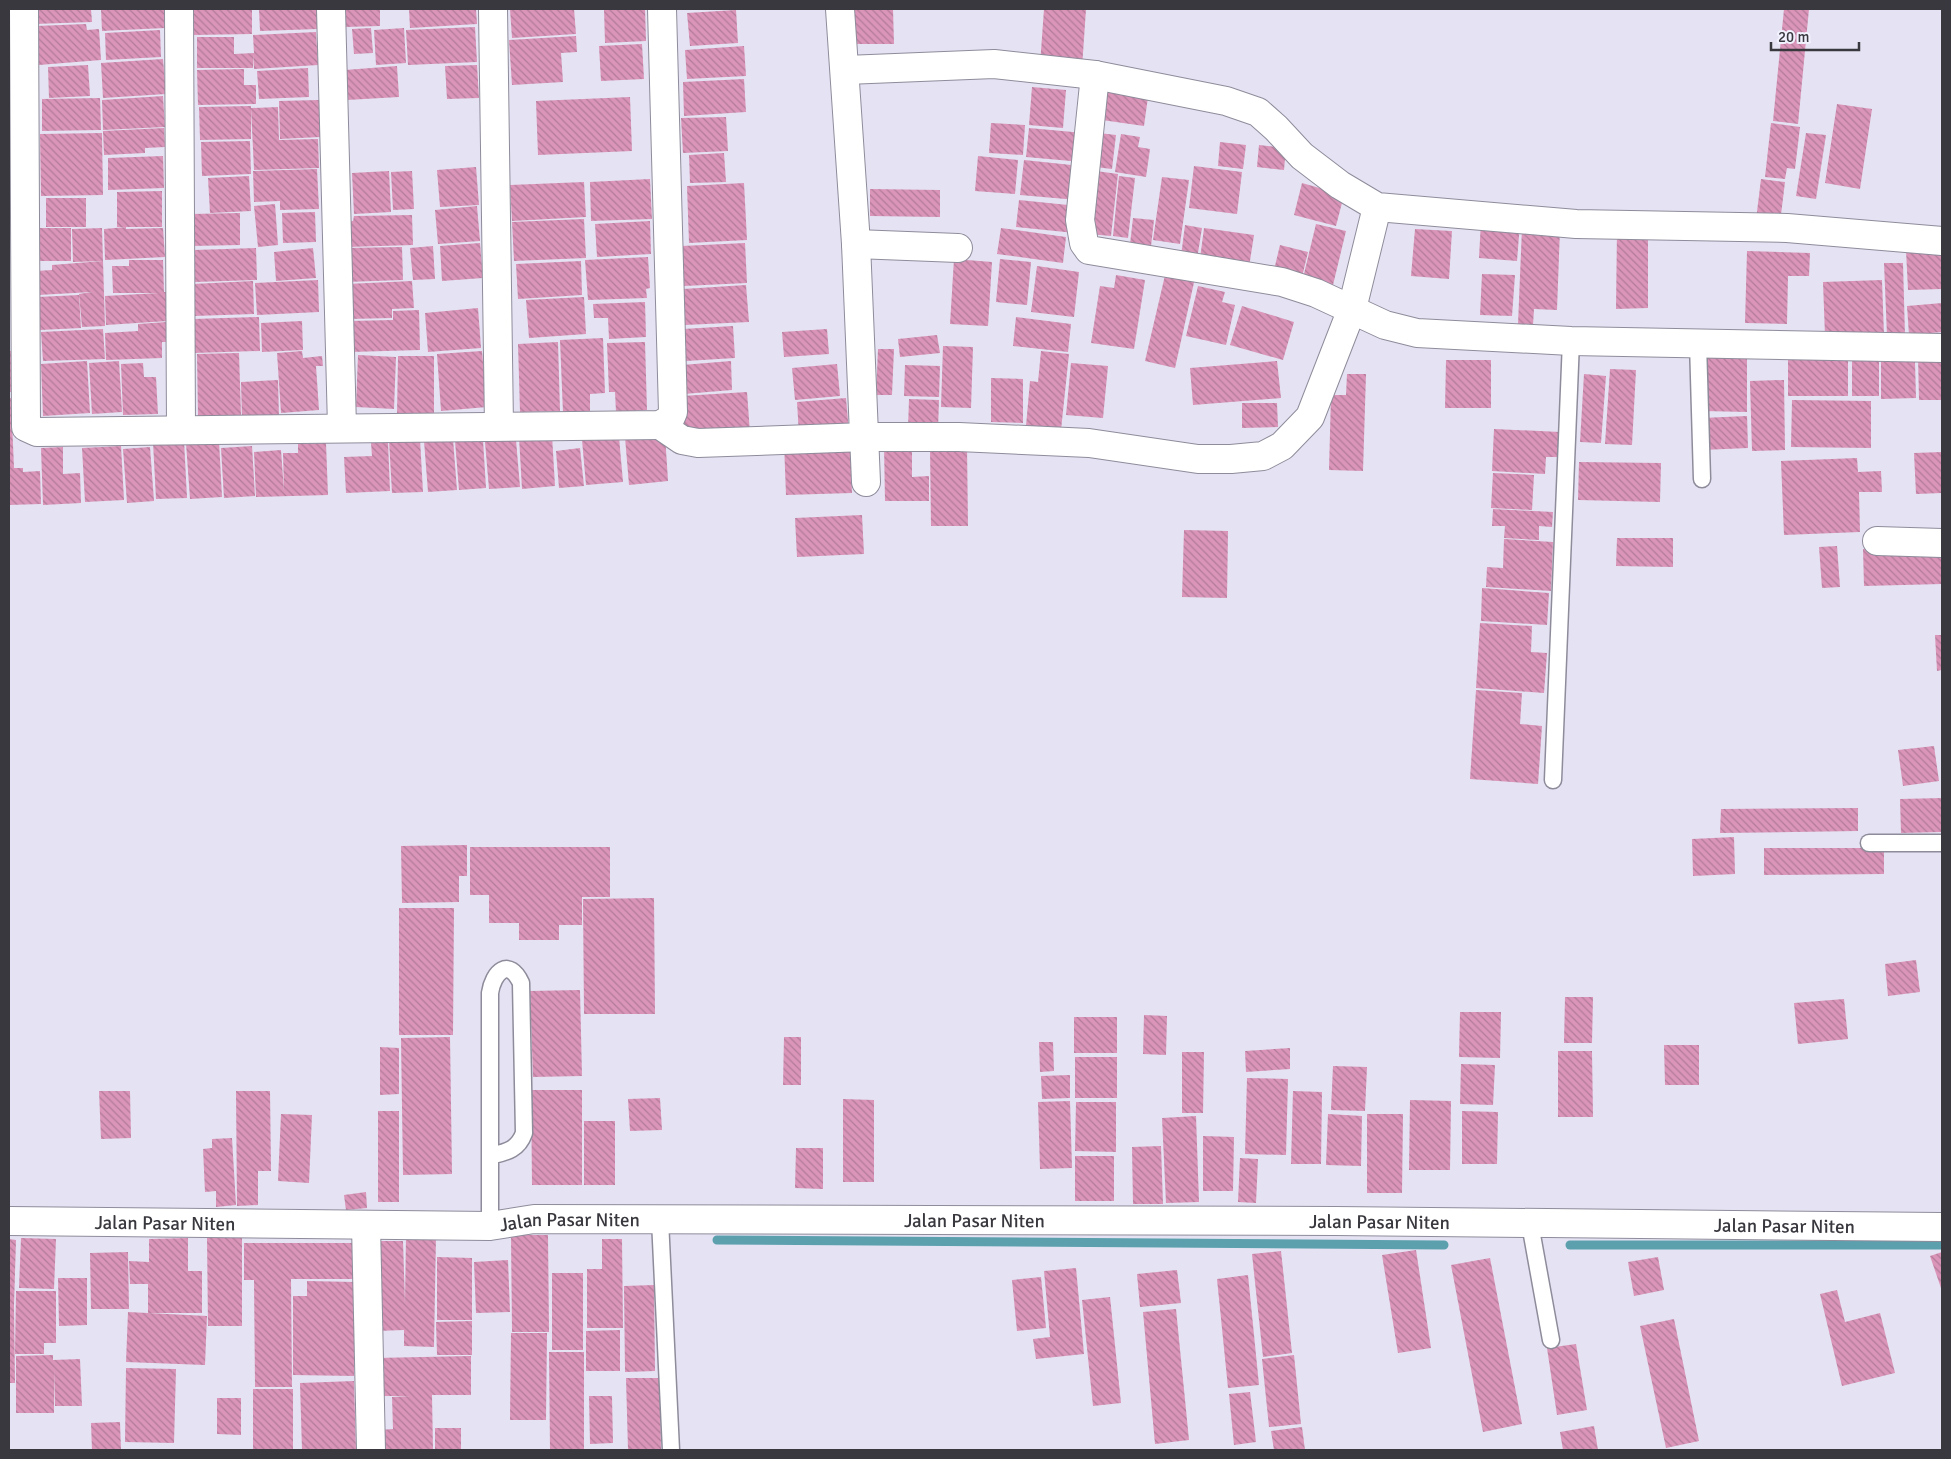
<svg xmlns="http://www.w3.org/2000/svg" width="1951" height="1459" font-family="Signika,sans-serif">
<defs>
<pattern id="building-back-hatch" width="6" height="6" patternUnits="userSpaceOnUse" patternTransform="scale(1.25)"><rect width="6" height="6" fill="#da95b9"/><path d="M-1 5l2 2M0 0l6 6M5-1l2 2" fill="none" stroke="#b27b98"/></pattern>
</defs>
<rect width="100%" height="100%" fill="#e5e3f3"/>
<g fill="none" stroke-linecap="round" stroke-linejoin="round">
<g stroke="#5ca0ae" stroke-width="9">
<path d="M717,1240l727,5"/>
<path d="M1570,1245h372"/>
</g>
</g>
<g fill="url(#building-back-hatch)">
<path d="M33,9h58l1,13 -58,2z"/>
<path d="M101,9h63l1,19 -63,3z"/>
<path d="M193,9h59v25l-59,1z"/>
<path d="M259,9h58l1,20 -58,2z"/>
<path d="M344,9h36v17l-35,1z"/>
<path d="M409,9h67l1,15 -67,4z"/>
<path d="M510,9h64l2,25 -64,4z"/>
<path d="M604,9h41l1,32 -41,2z"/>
<path d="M846,9h47l1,35h-47z"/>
<path d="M1044,9h42l-4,59 -42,-3z"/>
<path d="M1784,9h25l-11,115 -25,-3z"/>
<path d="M736,10l2,33 -48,3 -3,-33z"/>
<path d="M86,24l1,6 12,-1 2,31 -62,5 -3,-39z"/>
<path d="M475,27l2,35 -69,3 -2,-35z"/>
<path d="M371,28l2,25 -19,1 -2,-25z"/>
<path d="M404,28l2,35 -30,2 -2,-35z"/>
<path d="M160,30l1,27 -55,3 -1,-27z"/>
<path d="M316,32l2,33 -64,4v-14l-1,13h-56v-31h37v17l20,-1 -1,-18z"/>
<path d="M576,36l1,16 -16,1 2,29 -51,3 -3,-45z"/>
<path d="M642,44l2,35 -43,2 -2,-35z"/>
<path d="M744,46l2,30 -59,3 -2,-29z"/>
<path d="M163,59l3,35 -63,4 -2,-35z"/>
<path d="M88,65l2,31 -41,2 -1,-31z"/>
<path d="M477,65l2,33 -32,1 -2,-33z"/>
<path d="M397,66l2,31 -52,3 -2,-30z"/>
<path d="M308,68l1,29 -50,2 -2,-28z"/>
<path d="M244,69v16h12v19l-58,1 -1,-35z"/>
<path d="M744,79l2,33 -62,4 -1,-34z"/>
<path d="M1032,87l34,3 -3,38 -34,-3z"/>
<path d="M1105,91l43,6 -4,29 -42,-6z"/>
<path d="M163,96l2,31 -62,3 -1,-30z"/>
<path d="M630,97l2,54 -94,4 -2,-54z"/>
<path d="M100,98l1,32 -59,1v-32z"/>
<path d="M319,100l1,37 -40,2 -1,-38z"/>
<path d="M1837,104l35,5 -12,80 -35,-6z"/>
<path d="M251,106v33l-51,1 -1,-33z"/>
<path d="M278,107l1,33 39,-1 1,29 -65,2 -3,-62z"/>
<path d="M726,117l2,34 -45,2 -2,-35z"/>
<path d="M991,123l34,2 -2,30 -34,-2z"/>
<path d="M1771,123l29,4 -5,42 -8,-1 -2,11 -20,-2z"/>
<path d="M164,128l1,19 -20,1v5l-41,2 -1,-24z"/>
<path d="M1029,128l55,5 -2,29 -56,-5z"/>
<path d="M102,133l1,62 -62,1 -1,-62z"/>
<path d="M1099,133l17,2 -4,34 -17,-2z"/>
<path d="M1806,133l20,2 -10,64 -20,-3z"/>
<path d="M1121,134l19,3 -2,10 12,2 -4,28 -31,-5z"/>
<path d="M250,141l1,33 -49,2 -1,-34z"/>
<path d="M1220,142l26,3 -3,24 -25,-3z"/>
<path d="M1259,145l27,3 -2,22 -27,-3z"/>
<path d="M724,153l2,29 -36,1 -1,-28z"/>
<path d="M163,156l1,32 -56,2v-32z"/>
<path d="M978,156l40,4 -3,34 -40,-3z"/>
<path d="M1024,160l57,6 -4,34 -57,-5z"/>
<path d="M1194,166l48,6 -5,42 -48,-6z"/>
<path d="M476,167l3,38 -39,2 -3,-37z"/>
<path d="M317,169l2,40 -39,1v-9l-26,1 -1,-31z"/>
<path d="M389,171l2,41 -37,2 -2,-41z"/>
<path d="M412,171l2,38 -21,1 -2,-38z"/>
<path d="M1096,171l22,3 -7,62 -22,-2z"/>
<path d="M249,176l2,35 -41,2 -2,-35z"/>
<path d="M1119,176l16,2 -7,60 -15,-2z"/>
<path d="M1162,177l27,3 -9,64 -27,-4z"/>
<path d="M650,179l2,40 -61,2 -1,-39z"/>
<path d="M1761,179l24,3 -5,41 -24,-3z"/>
<path d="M584,182l2,35 -74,4 -2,-36z"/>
<path d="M744,183l3,57 -58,3 -2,-57z"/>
<path d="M1302,183l42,12 -8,31 -42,-11z"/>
<path d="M870,189l70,1v27l-70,-1z"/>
<path d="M162,191v36h-45v-35z"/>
<rect x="46" y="198" width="40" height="29"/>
<path d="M1019,200l59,6 -3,27 -59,-6z"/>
<path d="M275,204l3,41 -20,2 -4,-41z"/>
<path d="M477,206l3,35 -42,3 -3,-34z"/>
<path d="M315,212l1,30 -33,1 -1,-30z"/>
<path d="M240,213v32l-48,1 -1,-32z"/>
<path d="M412,215l1,30 -66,2 -1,-26h7l1,-5z"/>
<path d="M1133,218l21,2 -4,35 -21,-2z"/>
<path d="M584,219l2,39 -72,3 -2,-39z"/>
<path d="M650,221l1,33 -54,3 -2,-33z"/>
<path d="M1481,221l39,2 -3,38 -38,-3z"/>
<path d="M1316,224l30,7 -13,54 -30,-7z"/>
<path d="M1185,225l17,3 -5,31 -16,-3z"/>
<path d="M126,227v2l37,-1 2,29 -60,3 -1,-31z"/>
<rect x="37" y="228" width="34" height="33"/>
<path d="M102,228l1,33 -30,1 -1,-33z"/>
<path d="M1001,228l65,9 -3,26 -66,-9z"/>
<path d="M1204,228l50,7 -5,32 -49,-8z"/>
<path d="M1522,228l38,1 -3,81 -23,-1 -1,16 -15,-1z"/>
<path d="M1415,229l37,2 -3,48 -38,-3z"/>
<path d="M1617,230h31v78l-32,1z"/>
<path d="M480,243l3,35 -41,3 -2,-35z"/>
<path d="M745,243l2,40 -63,3 -2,-40z"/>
<path d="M1280,245l28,7 -6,25 -28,-7z"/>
<path d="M433,246l2,33 -22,1 -3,-32z"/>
<path d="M402,247l1,33 -57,2 -1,-34z"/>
<path d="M256,248l1,32 -62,2 -1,-32z"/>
<path d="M313,248l3,30 -40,3 -2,-29z"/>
<path d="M1942,249v40l-34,1 -2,-40z"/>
<path d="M1747,251l63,2 -1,23h-21l-1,48 -42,-1z"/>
<path d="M648,257l2,31 -4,1 1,9 -59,2 -3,-40z"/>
<path d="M954,259l38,3 -4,64 -38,-2z"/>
<path d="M1000,259l31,3 -4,43 -31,-3z"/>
<path d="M129,260h34l1,32h2l2,29 -62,4 -1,-29 54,-3h-46l-1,-27h17z"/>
<path d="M103,261l2,65 -23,1 -3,-33 13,-2 -54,3 -2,-24 16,-1v-5z"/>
<path d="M581,261l1,34 -64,4 -2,-35z"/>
<path d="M1884,263h19l2,73h-18z"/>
<path d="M1037,266l42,6 -5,45 -43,-5z"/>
<path d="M1166,271l29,7 -20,90 -30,-7z"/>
<path d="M1482,274l33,1 -3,41 -32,-1z"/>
<path d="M1116,275l29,5 -11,69 -43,-6 9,-57 14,2z"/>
<path d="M318,280l1,32 -62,3 -2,-32z"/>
<path d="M1882,280l2,55 -59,1 -2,-54z"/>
<path d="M253,281l1,33 -60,2 -1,-32z"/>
<path d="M412,281l2,27 -22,1v9l-43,1 -2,-35z"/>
<path d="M746,285l3,37 -64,3 -2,-36z"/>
<path d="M1198,286l27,6 -3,10 13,3 -9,40 -40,-9z"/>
<path d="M79,295l2,33 -41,2 -2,-33z"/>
<path d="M584,297l2,37 -57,4 -3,-38z"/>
<path d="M645,302l1,35 -37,2 -1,-21h-14l-1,-14z"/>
<path d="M1942,303v29l-33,3 -2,-29z"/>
<path d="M1242,306l52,16 -11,38 -53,-15z"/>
<path d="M478,308l3,40 -53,4 -3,-39z"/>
<path d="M419,310l1,40 -69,2 -1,-31 43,-1v-9z"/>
<path d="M259,317l1,34 -66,2 -1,-34z"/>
<path d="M1016,317l55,7 -3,28 -55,-6z"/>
<path d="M302,321l1,29 -41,2 -1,-29z"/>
<path d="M167,322l1,20h-6v16l-56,2 -1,-27 33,-2v-7z"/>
<path d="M733,326l2,32 -49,3 -3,-32z"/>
<path d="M103,329l2,30 -62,2 -2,-29z"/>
<path d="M827,329l2,25 -45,3 -2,-25z"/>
<path d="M937,335l3,18 -40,4 -2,-18z"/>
<path d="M603,338l2,55 -15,1v18l-27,1 -3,-73z"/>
<path d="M558,342l2,69 -40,1 -2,-68z"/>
<path d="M645,342l2,68 -31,2 -1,-20h-6l-2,-49z"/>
<path d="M943,346l30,1 -2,61 -30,-1z"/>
<path d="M878,349h16l-2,46h-16z"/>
<path d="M9,351h2l1,41h-3z"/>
<path d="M302,351l1,7 19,-2 1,10h-7l3,44 -38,3 -4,-60z"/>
<path d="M482,351l5,56 -46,4 -4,-57z"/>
<path d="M1041,351l28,3 -8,76 -35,-4 4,-45 8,1z"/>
<path d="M239,353l2,62 -43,1 -1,-62z"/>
<path d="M1703,354h44v58l-44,-1z"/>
<path d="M358,355l38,2 -2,52 -38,-2z"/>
<rect x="1852" y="355" width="27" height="41"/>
<path d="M398,356h36v59h-37z"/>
<path d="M1918,356h24v44h-23z"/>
<rect x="1788" y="357" width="60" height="39"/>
<path d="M1446,360h45v48h-46z"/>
<path d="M87,361l3,52 -47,3 -2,-52z"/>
<path d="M119,361l3,51 -30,2 -3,-51z"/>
<path d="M731,361l1,29 -48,4 -2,-29z"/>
<path d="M1277,361l4,37 -88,7 -3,-37z"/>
<path d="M1881,362h34l1,36 -35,1z"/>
<path d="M143,363l1,14h12l2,37 -35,1 -2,-51z"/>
<path d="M1071,363l37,3 -5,52 -37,-3z"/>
<path d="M837,364l3,32 -45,4 -3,-32z"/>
<path d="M905,365l35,1 -1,31 -35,-1z"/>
<path d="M1610,369l26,1 -4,75 -27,-1z"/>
<path d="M1347,374h19l-3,97 -34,-1 2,-75h15z"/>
<path d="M1584,374l22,2 -5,67 -21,-1z"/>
<path d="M991,378l32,1v44l-32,-1z"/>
<path d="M278,380l1,37 -37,1 -1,-36z"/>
<path d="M1784,380l1,70 -33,1 -2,-70z"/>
<path d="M747,392l3,41 -66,4 -2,-41z"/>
<path d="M9,398h2l3,70h9v4l17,-1 1,33 -32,1z"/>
<path d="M846,398l3,34 -50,3 -2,-33z"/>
<path d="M909,399l30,1 -1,30 -30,-1z"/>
<path d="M1792,400l79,1v47l-80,-1z"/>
<path d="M1242,403h35l1,24 -36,1z"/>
<path d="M1747,416l1,32 -45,2 -1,-32z"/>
<path d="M1494,429l66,3 -2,25h-12l-1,17 -53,-3z"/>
<path d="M665,434l3,47 -39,4 -4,-48z"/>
<path d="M552,435l3,51 -33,3 -3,-52z"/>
<path d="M619,437l4,45 -37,3 -4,-45z"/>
<path d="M420,439l3,53 -31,1 -3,-53z"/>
<path d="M453,439l4,51 -29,2 -4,-51z"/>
<path d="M184,440l3,58 -31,1 -3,-57z"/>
<path d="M483,440l3,48 -27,2 -4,-49z"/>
<path d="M516,440l4,47 -31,2 -4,-47z"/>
<path d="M219,441l3,56 -32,2 -4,-56z"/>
<path d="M850,441l2,52 -66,2 -2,-52z"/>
<path d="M388,442l2,49 -44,2 -2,-36 28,-1 -1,-13z"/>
<path d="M326,443l2,52 -72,2 -2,-45 27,-2 3,41 -1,-38h15v-9z"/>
<path d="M884,445h28v32l17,-1v25h-44z"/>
<path d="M121,446l3,54 -39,2 -3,-54z"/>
<path d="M252,446l3,50 -31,2 -3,-50z"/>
<path d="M967,446l1,80h-37l-1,-79z"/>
<path d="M63,447v27l17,-1 1,30 -38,2 -2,-57z"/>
<path d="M150,447l4,54 -27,2 -4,-54z"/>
<path d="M580,448l4,38 -25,2 -3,-37z"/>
<path d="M1942,452v41l-26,1 -2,-41z"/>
<path d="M1857,458l1,14 23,-1 1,21h-23l1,40 -76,3 -3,-74z"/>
<path d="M1579,462l82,1 -1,39 -82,-2z"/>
<path d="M1493,473l41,2 -2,35 -41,-2z"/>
<path d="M1493,509l60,3 -1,15 -13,-1v14l-35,-2 1,-12h-13z"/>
<path d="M862,515l2,39 -67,3 -2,-39z"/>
<path d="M1184,530l44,1 -1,67 -45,-1z"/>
<path d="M1617,538h56v29l-57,-1z"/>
<path d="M1504,539l49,3 -2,49 -65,-4 1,-20 16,1z"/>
<path d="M1837,546l3,41 -18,1 -3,-41z"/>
<path d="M1942,547v37l-78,2 -1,-37z"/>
<path d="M1482,588l67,5 -2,32 -66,-4z"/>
<path d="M1480,623l52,3 -1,26 16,1 -3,40 -68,-5z"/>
<path d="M1935,635h7v35l-5,1z"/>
<path d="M1476,690l46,3 -2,31 22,2 -4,58 -68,-5z"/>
<path d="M1934,746l5,35 -36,5 -5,-36z"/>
<path d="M1942,798v34l-41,1 -1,-34z"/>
<path d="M1858,808v23l-138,2 1,-24z"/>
<path d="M1734,837l1,37 -42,2 -1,-37z"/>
<path d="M467,845v31h-8v26l-57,1 -1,-57z"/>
<path d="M470,847h140v50h-28v28h-23v15h-40v-17h-30v-28h-19z"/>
<path d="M1764,848h120v26l-120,1z"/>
<path d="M654,898l1,116h-71l-1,-115z"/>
<path d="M399,908h55l-1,127h-54z"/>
<path d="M1916,960l4,32 -32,4 -3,-32z"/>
<path d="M580,990l2,86 -49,1 -3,-86z"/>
<path d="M1565,997h28l-1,46h-28z"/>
<path d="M1844,999l4,40 -50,5 -4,-41z"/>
<path d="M1460,1012h41l-1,46 -41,-1z"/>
<path d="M1144,1015l23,1 -1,39 -23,-1z"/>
<rect x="1074" y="1017" width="43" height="36"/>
<path d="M450,1037l2,137 -49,1 -2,-137z"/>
<path d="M784,1037h17v48h-18z"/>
<path d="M1039,1042h14l1,29 -14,1z"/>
<path d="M1664,1045h35v40h-34z"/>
<path d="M380,1047l19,1v46l-19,1z"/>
<path d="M1290,1048v21l-44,3 -1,-21z"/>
<path d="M1558,1051h34l1,66h-35z"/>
<path d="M1182,1052h22l-1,61h-21z"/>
<rect x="1075" y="1057" width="42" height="41"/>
<path d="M1461,1064l34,1 -2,40 -33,-1z"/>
<path d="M1333,1066l34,1 -2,44 -34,-1z"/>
<path d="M1070,1075v23l-28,1 -1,-23z"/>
<path d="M1247,1078l41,1 -2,76 -41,-1z"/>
<path d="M531,1090h51v95h-50z"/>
<path d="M99,1091h31l1,47 -30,1z"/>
<path d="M236,1091h34l1,80h-13v34l-21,1z"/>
<path d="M1293,1091l29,1 -1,72h-30z"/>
<path d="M660,1098l2,32 -32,1 -2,-32z"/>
<path d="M843,1099l31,1v82h-31z"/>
<path d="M1410,1100l41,1 -1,69h-41z"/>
<path d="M1070,1101l2,67 -32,1 -2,-67z"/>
<path d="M1076,1102h40v50l-41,-1z"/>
<rect x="378" y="1111" width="21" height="91"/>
<path d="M1462,1111l36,1 -1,52h-35z"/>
<path d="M281,1114l31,1 -3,68 -31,-2z"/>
<path d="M1328,1114l34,2 -1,50 -35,-1z"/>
<path d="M1367,1114h36l-1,79h-35z"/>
<path d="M1196,1116l3,86 -33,1 -4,-85z"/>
<rect x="584" y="1121" width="31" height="64"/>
<path d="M1203,1136l31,1 -1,54h-30z"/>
<path d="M232,1138l4,67 -20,2v-16l-11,1 -2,-43 9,-1v-9z"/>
<path d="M1161,1146l2,58h-30l-1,-57z"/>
<path d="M796,1148h27v41l-28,-1z"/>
<rect x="1075" y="1156" width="39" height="45"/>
<path d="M1240,1158l18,1 -2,44 -18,-1z"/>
<path d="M366,1192l1,16 -21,2 -2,-15z"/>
<path d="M406,1235l30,1 -2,111 -30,-1v-16l-27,1 -1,-90h27l2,62z"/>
<path d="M511,1235h37l1,97h-37z"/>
<path d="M207,1237h35v89h-34z"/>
<path d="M21,1238l35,1 -2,50 -35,-1z"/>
<path d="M188,1238v33h14v42h-54v-29h-18l-1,-23 20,1v-23z"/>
<path d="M9,1239l7,1 -2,66h-5z"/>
<path d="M602,1239h20l1,89h-36v-59h15z"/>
<path d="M244,1243h109v36h-62l1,108h-37l-1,-107h-10z"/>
<path d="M1416,1250l15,98 -33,5 -16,-98z"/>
<path d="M1281,1251l11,102 -29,4 -11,-103z"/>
<path d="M128,1252l1,57h-38l-1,-56z"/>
<path d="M1942,1252v39l-12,-35z"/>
<path d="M437,1257l35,1v62h-35z"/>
<path d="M1658,1257l6,33 -30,6 -6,-34z"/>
<path d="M1490,1258l32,166 -39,8 -32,-167z"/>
<path d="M508,1260l2,52 -34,1 -2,-51z"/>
<path d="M1076,1268l8,86 -48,5 -3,-20 17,-2 -6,-66z"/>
<path d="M1177,1270l4,33 -41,4 -3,-33z"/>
<rect x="552" y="1273" width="31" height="77"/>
<path d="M1248,1275l11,110 -31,3 -11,-109z"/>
<path d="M1041,1277l5,51 -29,3 -5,-51z"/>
<path d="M58,1278h29v47l-28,1z"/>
<path d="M307,1281l48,1 -1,94 -61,-1v-79h14z"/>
<path d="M654,1285l1,86 -30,1 -1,-86z"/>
<path d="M1837,1290l8,32 35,-9 15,60 -53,13 -22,-92z"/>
<path d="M16,1291h40v52h-12v11h-29z"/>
<path d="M1110,1297l11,106 -28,3 -11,-106z"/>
<path d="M9,1306h5l1,77h-6z"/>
<path d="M1176,1309l13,131 -34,4 -12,-132z"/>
<path d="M128,1312l79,4 -2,49 -79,-3z"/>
<path d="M1674,1319l25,122 -33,7 -26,-122z"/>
<path d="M472,1321v34h-35l-1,-33z"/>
<path d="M620,1330v41h-34v-40z"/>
<path d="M511,1333h36l-1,87h-36z"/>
<path d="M1576,1344l11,66 -30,5 -10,-67z"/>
<path d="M549,1352h35v98h-34z"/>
<path d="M53,1355v5l27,-1 2,47h-27l-1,-36v43h-38v-57z"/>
<path d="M1294,1355l7,69 -32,3 -7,-68z"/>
<path d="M471,1356v39h-39l1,55h-52l-1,-20 13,-1 -1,-32 18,-1h-35v-38z"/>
<path d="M126,1368l50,1 -2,74 -49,-1z"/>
<path d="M626,1378h34l1,72h-33z"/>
<path d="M354,1381l2,69h-54l-2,-67z"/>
<rect x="253" y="1389" width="40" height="61"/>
<path d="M1250,1392l6,50 -22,3 -5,-51z"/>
<path d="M589,1396h23l1,47 -23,1z"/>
<path d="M217,1398h24v37l-24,-1z"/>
<path d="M120,1422l1,28h-29l-1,-27z"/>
<path d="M1594,1426l4,24h-35l-3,-18z"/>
<path d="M1302,1427l3,23h-31l-3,-19z"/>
<rect x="435" y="1428" width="26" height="22"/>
</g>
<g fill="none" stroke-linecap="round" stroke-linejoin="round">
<defs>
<g id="lane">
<path d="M1698,343l4,136"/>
<path d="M1553,780l18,-439"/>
<path d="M1869,843h73"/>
<path d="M490,1156c16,-4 28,-6 34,-23l-3,-150c-12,-26 -28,-11 -31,10v233"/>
<path d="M660,1220l11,230"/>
<path d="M1530,1224l21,116"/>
</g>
<g id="street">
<path d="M24,9l2,412v6l11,5 623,-7 10,-6 3,-7 -11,-403"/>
<path d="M179,9l2,420"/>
<path d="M331,9l11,418"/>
<path d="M493,9l6,417"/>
<path d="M840,9l16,235 10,238"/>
<path d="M846,70l148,-6 101,11 131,26 32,11 18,16 26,28 38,29 37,22 199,17 211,4 155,13"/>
<path d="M1095,75l-15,145 4,23 5,7 193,32 34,11 69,32 32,8 154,8 371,7"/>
<path d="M856,244l102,4"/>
<path d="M660,425l22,15 16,3 168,-6h93l130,6 109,16h33l32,-3 19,-10 28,-29 42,-108 25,-102"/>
<path d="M1877,541l65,2"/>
<path id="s1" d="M9,1221l481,5 44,-7 802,2 606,6"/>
<path d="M366,1225l5,225"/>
</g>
</defs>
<use href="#lane" stroke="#8e8c9b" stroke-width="19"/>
<use href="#street" stroke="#8e8c9b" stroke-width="30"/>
<use href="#lane" stroke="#fff" stroke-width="16"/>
<use href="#street" stroke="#fff" stroke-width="28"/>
</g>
<g text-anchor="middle" stroke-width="5" stroke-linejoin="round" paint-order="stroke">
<g font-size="19" fill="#38383e" stroke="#f2f1fe">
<text dy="7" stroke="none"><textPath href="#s1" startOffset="966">Jalan Pasar Niten</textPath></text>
<text dy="7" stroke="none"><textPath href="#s1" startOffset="1371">Jalan Pasar Niten</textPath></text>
<text dy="7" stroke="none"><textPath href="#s1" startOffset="156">Jalan Pasar Niten</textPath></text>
<text dy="7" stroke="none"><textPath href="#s1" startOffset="561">Jalan Pasar Niten</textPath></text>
<text dy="7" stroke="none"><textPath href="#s1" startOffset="1776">Jalan Pasar Niten</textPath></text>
</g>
</g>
<rect width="1951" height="1459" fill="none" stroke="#38383e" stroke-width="20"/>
<path d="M1771 42v8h88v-8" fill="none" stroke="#38383e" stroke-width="2.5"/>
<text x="1778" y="42" font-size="15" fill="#38383e" stroke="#f2f1fe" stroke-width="4" paint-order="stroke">20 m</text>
</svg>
